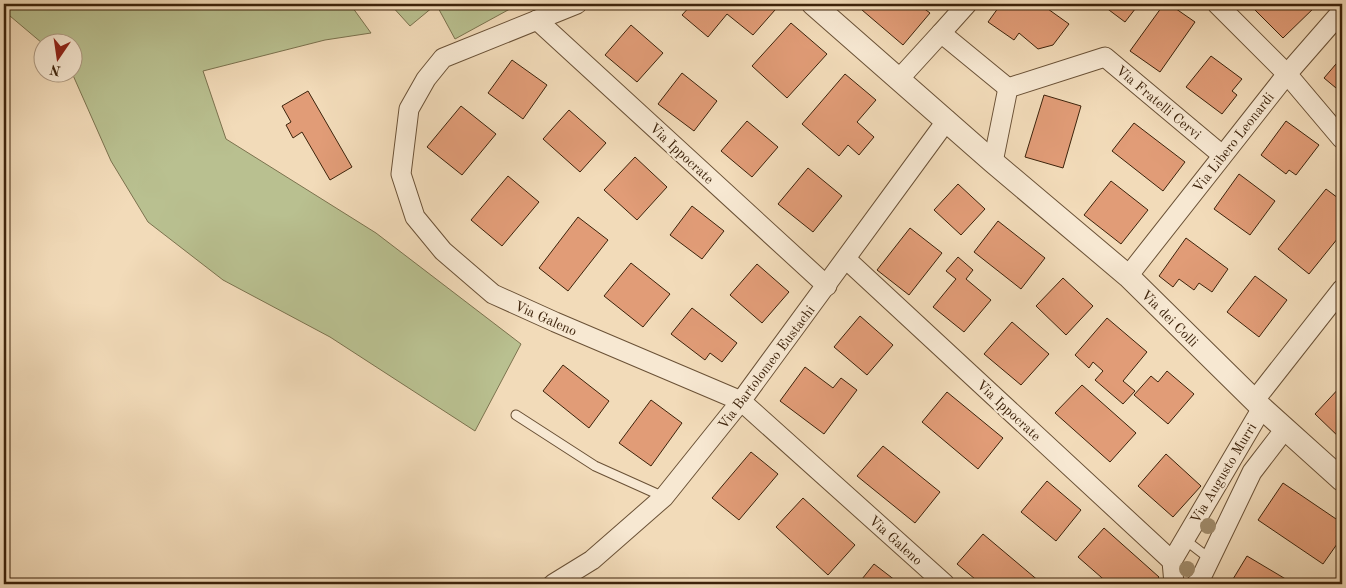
<svg xmlns="http://www.w3.org/2000/svg" width="1346" height="588" font-family="'Old Standard TT',serif">
<rect width="100%" height="100%" fill="#f2dbb9"/>
<filter id="stains"><feTurbulence type="fractalNoise" baseFrequency=".004" numOctaves="4"/><feColorMatrix values="0 0 0 0 .2 0 0 0 0 .09 0 0 0 0 .02 0 0 0 .5 -.17"/></filter>
<radialGradient id="worn" r=".72"><stop offset=".6" stop-color="#630" stop-opacity="0"/><stop offset="1" stop-color="#630" stop-opacity=".3"/></radialGradient>
<g fill="#b9c090" stroke="#7b724e">
<path d="M4,4h346l21,29 -46,7 -122,31 23,68 150,94 145,111 -46,87 -145,-94 -107,-57 -75,-58 -37,-61 -39,-88v-31l-30,1 -32,-27h-6z"/>
<path d="M390,4h41l2,3 -23,19z"/>
<path d="M436,4h83l-64,35z"/>
</g>
<g fill="#e19c77" stroke="#3d230b">
<path d="M692,4h76l7,6 -22,25 -26,-21 -19,23 -26,-22z"/>
<path d="M867,4h51l12,9 -27,32 -41,-35z"/>
<path d="M1001,4h40l28,20 -16,21 -15,4 -19,-16 -5,7 -26,-18z"/>
<path d="M1101,4h38l-14,18z"/>
<path d="M1164,4h5l26,18 -35,50 -30,-21z"/>
<path d="M1253,4h65l-35,34 -32,-32z"/>
<path d="M791,23l36,31 -40,44 -35,-32z"/>
<path d="M631,25l32,28 -26,29 -32,-27z"/>
<path d="M1211,56l31,23 -10,12 5,4 -15,19 -36,-27z"/>
<path d="M1342,57v36l-18,-15z"/>
<path d="M512,60l35,25 -24,34 -35,-26z"/>
<path d="M682,73l35,28 -23,30 -36,-27z"/>
<path d="M845,74l31,26 -19,22 17,15 -15,18 -11,-10 -9,11 -37,-32z"/>
<path d="M308,91l44,76 -22,13 -28,-48 -9,6 -7,-13 5,-3 -9,-16z"/>
<path d="M1044,95l37,11 -18,62 -38,-11z"/>
<path d="M461,106l35,28 -34,41 -35,-28z"/>
<path d="M569,110l37,33 -26,29 -37,-33z"/>
<path d="M747,121l31,26 -26,30 -31,-26z"/>
<path d="M1286,121l33,24 -23,30 -7,-5 -3,4 -25,-19z"/>
<path d="M1134,123l51,39 -22,29 -51,-40z"/>
<path d="M635,157l32,30 -30,33 -33,-30z"/>
<path d="M808,168l34,28 -29,36 -35,-28z"/>
<path d="M1239,174l36,27 -25,34 -36,-26z"/>
<path d="M508,176l31,26 -37,44 -31,-26z"/>
<path d="M1111,181l37,29 -27,34 -37,-29z"/>
<path d="M958,184l27,25 -24,26 -27,-25z"/>
<path d="M1326,189l16,12v32l-33,41 -31,-25z"/>
<path d="M692,206l32,25 -22,28 -32,-24z"/>
<path d="M578,217l30,23 -40,51 -29,-23z"/>
<path d="M998,221l47,37 -24,31 -47,-37z"/>
<path d="M910,228l32,25 -33,42 -32,-25z"/>
<path d="M1186,238l42,31 -16,23 -13,-9 -5,7 -15,-11 -6,8 -14,-11z"/>
<path d="M958,257l15,13 -7,9 25,21 -27,32 -31,-25 23,-28 -10,-8z"/>
<path d="M631,263l39,31 -27,33 -39,-31z"/>
<path d="M757,264l32,28 -27,31 -32,-28z"/>
<path d="M1255,276l32,24 -28,37 -32,-25z"/>
<path d="M1063,278l30,28 -27,29 -30,-29z"/>
<path d="M692,308l45,35 -15,19 -12,-9 -5,7 -34,-26z"/>
<path d="M860,316l33,29 -26,30 -33,-28z"/>
<path d="M1107,318l40,34 -24,29 12,10 -12,13 -28,-24 8,-9 -10,-9 -4,6 -14,-13z"/>
<path d="M1012,322l37,32 -28,31 -37,-31z"/>
<path d="M563,365l46,36 -20,27 -46,-37z"/>
<path d="M805,367l28,21 8,-10 16,12 -33,44 -44,-33z"/>
<path d="M1167,371l27,23 -26,30 -34,-29 17,-19 7,6z"/>
<path d="M1082,385l54,48 -26,29 -55,-49z"/>
<path d="M1342,385v55l-27,-26z"/>
<path d="M947,392l56,46 -25,31 -56,-47z"/>
<path d="M651,400l31,23 -31,43 -32,-23z"/>
<path d="M883,446l57,46 -25,31 -58,-47z"/>
<path d="M751,452l27,22 -39,46 -27,-22z"/>
<path d="M1166,454l35,32 -28,31 -35,-31z"/>
<path d="M1047,481l34,29 -25,31 -35,-29z"/>
<path d="M1283,483l59,40v14l-19,27 -65,-44z"/>
<path d="M803,498l52,47 -27,30 -52,-48z"/>
<path d="M1104,528l55,49 -6,7h-44l-31,-27z"/>
<path d="M983,534l57,48 -2,2h-57l-24,-20z"/>
<path d="M1247,556l47,28h-64z"/>
<path d="M874,564l26,20h-42z"/>
</g>
<g fill="none" stroke-linecap="round" stroke-linejoin="round">
<defs>
<g id="service">
<path d="M516,415l79,51 69,31"/>
<path d="M1184,539l26,20"/>
</g>
<g id="minor">
<path d="M577,4l-134,54 -17,21 -17,30 -8,65 14,43 28,34 50,43 62,28 186,79 204,183"/>
<path d="M1217,4l70,70 55,65"/>
<path d="M537,20l290,266"/>
<path d="M941,33l26,-29"/>
<path d="M899,79l42,-46 67,55"/>
<path d="M1008,88l97,-31 117,98"/>
<path d="M993,162l15,-74"/>
<path d="M846,259l326,302"/>
<path d="M1128,276l159,-202 55,-63"/>
<path d="M1254,401l88,-112"/>
<path d="M553,584l39,-24 72,-63 77,-96 206,-281"/>
<path d="M1174,584l-2,-23 90,-153"/>
<path d="M1196,584l3,-2 53,-110 33,-43"/>
</g>
<path id="tertiary" d="M813,4l180,158 135,114 134,132 80,72"/>
</defs>
<use href="#service" stroke="#6a5136" stroke-width="11"/>
<use href="#minor" stroke="#6a5136" stroke-width="21"/>
<use href="#tertiary" stroke="#6a5136" stroke-width="24"/>
<use href="#service" stroke="#f7e8d2" stroke-width="9"/>
<use href="#minor" stroke="#f7e8d2" stroke-width="19"/>
<use href="#tertiary" stroke="#f7e8d2" stroke-width="22"/>
</g>
<g fill="#a08b6b">
<circle cx="1208" cy="526" r="8"/>
<circle cx="1187" cy="569" r="8"/>
</g>
<g text-anchor="middle" stroke-width="4" stroke-linejoin="round" paint-order="stroke">
<g font-size="14" fill="#3d230b" stroke="#f7e8d2">
<text transform="translate(1159 102) rotate(40)" y="5">Via Fratelli Cervi</text>
<text transform="translate(1233 142) rotate(-52)" y="5">Via Libero Leonardi</text>
<text transform="translate(682 153) rotate(43)" y="5">Via Ippocrate</text>
<text transform="translate(546 318) rotate(24)" y="5">Via Galeno</text>
<text transform="translate(1170 318) rotate(45)" y="5">Via dei Colli</text>
<text transform="translate(766 367) rotate(-53)" y="5">Via Bartolomeo Eustachi</text>
<text transform="translate(1009 410) rotate(43)" y="5">Via Ippocrate</text>
<text transform="translate(1223 473) rotate(-59)" y="5">Via Augusto Murri</text>
<text transform="translate(896 540) rotate(42)" y="5">Via Galeno</text>
</g>
</g>
<rect width="1346" height="588" fill="none" stroke="#f2dbb9" stroke-width="20"/>
<rect x="5" y="5" width="1336" height="578" fill="none" stroke="#3d230b" stroke-width="2.5"/>
<rect x="10" y="10" width="1326" height="568" fill="none" stroke="#3d230b"/>
<g transform="translate(58 58) rotate(193)"><circle r="24" fill="#f7e8d2" stroke="#ad9982"/>
<path d="M0-4L9 19L0 12L-9 19Z" fill="#8f2418"/>
<text y="-8" font-size="14" font-weight="bold" text-anchor="middle" fill="#3d230b">N</text>
</g>
<rect width="100%" height="100%" filter="url(#stains)"/>
<rect width="100%" height="100%" fill="url(#worn)"/>
</svg>
